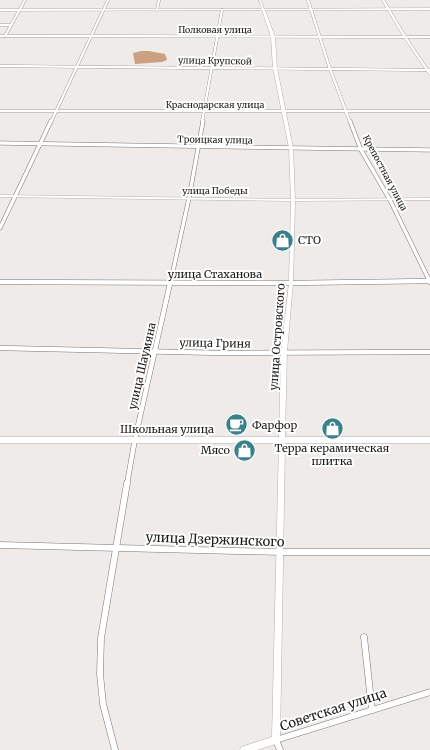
<svg xmlns="http://www.w3.org/2000/svg" width="430" height="750" font-family="Merriweather,serif">
<rect width="100%" height="100%" fill="#eeebe9"/>
<path fill="#cca083" d="M141,51h8l16,3 2,6 -5,2 -27,2 -2,-11z"/>
<path fill="#c3c0be" d="M325,425l13,1 1,5h-14z"/>
<g fill="none" stroke-linecap="round" stroke-linejoin="round">
<defs>
<g id="minor-far3">
<path d="M308,0l22,69 20,53"/>
<path d="M383,0l22,37 25,37"/>
<path d="M157,10l2,-10"/>
<path d="M0,25h11"/>
<path d="M0,36l430,1"/>
<path d="M5,36l20,-36"/>
<path d="M0,66l430,4"/>
<path d="M0,111h430"/>
<path d="M51,122l57,-122"/>
<path d="M202,122l20,-112"/>
</g>
<g id="minor-far2">
<path d="M350,121l11,29 29,50 39,80"/>
<path d="M0,143l430,7"/>
<path d="M0,228l51,-107"/>
<path d="M171,280l18,-82 14,-77"/>
</g>
<g id="minor-far1">
<path d="M428,279l2,3"/>
<path d="M0,282l291,1 139,-2"/>
<path d="M0,348l222,5 208,-1"/>
<path d="M127,484l8,-45 36,-160"/>
</g>
<g id="minor">
<path d="M0,545l281,7h149"/>
<path d="M364,637l8,73"/>
<path d="M115,750l-12,-46 -3,-30 1,-36 26,-155"/>
<path d="M280,750l-4,-10 154,-48"/>
</g>
<path id="tertiary" d="M259,0h2l3,9 166,-1v2h-165l10,27 2,31 16,80 2,51 135,-1v2l-135,1 -2,82 -6,69 -2,85h145v6h-145l-5,297 -1,3 -22,7h-17l1,-3 3,-1 28,-9 7,-294h-279v-6h279l2,-85 8,-69 2,-82 -291,-4v-2l291,4 -2,-51 -16,-80 -2,-31 -9,-27 -262,1v-2h262z"/>
</defs>
<use href="#minor-far3" stroke="#7a7775" stroke-width="3"/>
<use href="#minor-far2" stroke="#7a7775" stroke-width="4.5"/>
<use href="#minor-far1" stroke="#7a7775" stroke-width="5.5"/>
<use href="#minor" stroke="#7a7775" stroke-width="7"/>
<use href="#tertiary" stroke="#7a7775" stroke-width="0.5"/>
<use href="#minor-far3" stroke="#fff" stroke-width="2.5"/>
<use href="#minor-far2" stroke="#fff" stroke-width="3.5"/>
<use href="#minor-far1" stroke="#fff" stroke-width="4.5"/>
<use href="#minor" stroke="#fff" stroke-width="6"/>
<use href="#tertiary" fill="#fff" fill-rule="evenodd"/>
</g>
<defs>
<symbol id="shop-disc" viewBox="-11 -11 22 22"><circle r="9.5" fill="#3a8189" stroke="#fff"/><path d="M-5-2.5h2.3a2.7 3.5 0 0 1 5.4 0H5L5.5 6h-11ZM-1.5-2.5h3a1.5 2.3 0 0 0-3 0Z" fill="#fff"/></symbol>
<symbol id="cafe-disc" viewBox="-11 -11 22 22"><circle r="9.5" fill="#3a8189" stroke="#fff"/><path d="M-5.5-4.5H6V0H3Q3 3.5 0 3.5H-2.5Q-5.5 3.5-5.5 0ZM3-3.2v2h1.7v-2ZM-6 4.5H4V6H-6Z" fill="#fff"/></symbol>
</defs>
<g fill-rule="evenodd">
<use href="#shop-disc" x="270" y="228" width="25" height="25"/>
<use href="#cafe-disc" x="224" y="412" width="25" height="25"/>
<use href="#shop-disc" x="320" y="416" width="25" height="25"/>
<use href="#shop-disc" x="232" y="438" width="25" height="25"/>
</g>
<g text-anchor="middle" stroke-width="4" stroke-linejoin="round" paint-order="stroke">
<g font-size="9" fill="#1a1918" stroke="#fff">
<text x="215" y="33">Полковая улица</text>
<text transform="translate(215 61) rotate(1)" y="3">улица Крупской</text>
<text x="215" y="108">Краснодарская улица</text>
<text transform="translate(215 140) rotate(1)" y="3">Троицкая улица</text>
<text transform="translate(385 173) rotate(62)" y="3">Крепостная улица</text>
<text x="215" y="194">улица Победы</text>
</g>
<g font-size="11" fill="#1a1918" stroke="#fff" text-anchor="start">
<text x="298" y="244">СТО</text>
<text x="252" y="429">Фарфор</text>
<text x="332" y="452" text-anchor="middle">Терра керамическая<tspan x="332" dy="13">плитка</tspan></text>
<text x="230" y="454" text-anchor="end">Мясо</text>
</g>
<g font-size="11" fill="#1a1918" stroke="#fff">
<text x="215" y="278">улица Стаханова</text>
<text transform="translate(277 337) rotate(-86)" y="4">улица Островского</text>
<text transform="translate(215 343) rotate(1)" y="4">улица Гриня</text>
<text transform="translate(142 366) rotate(-77)" y="4">улица Шаумяна</text>
<text x="167" y="433">Школьная улица</text>
</g>
<g font-size="13" fill="#1a1918" stroke="#fff">
<text transform="translate(215 539) rotate(2)" y="5">улица Дзержинского</text>
<text transform="translate(333 709) rotate(-18)" y="5">Советская улица</text>
</g>
</g>
</svg>
